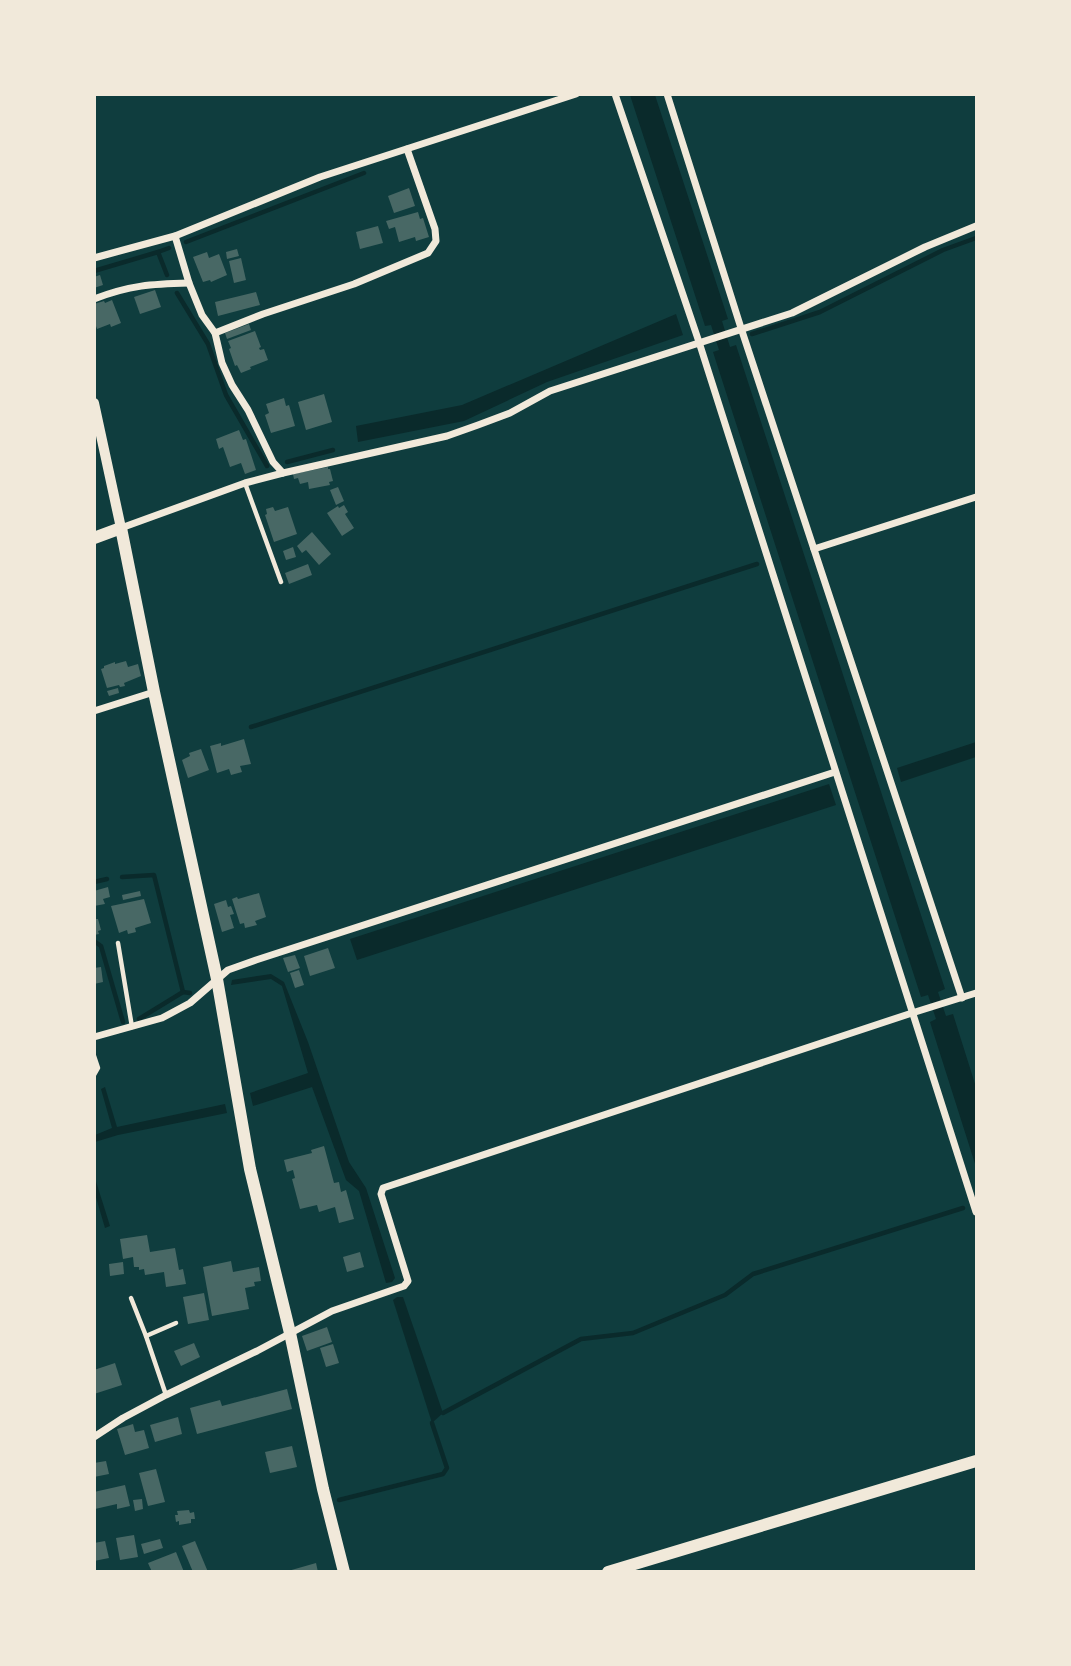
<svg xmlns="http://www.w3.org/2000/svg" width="1071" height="1666" font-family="Jost,sans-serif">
<rect width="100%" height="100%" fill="#0f3d3e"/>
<g fill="#0a2a2b">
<path d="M630,95h25l73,224 -6,2 8,26 6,-2 209,644 -7,3 8,24 7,-2 23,73v80l-46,-145 6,-3 -8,-24 -7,2 -208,-645 6,-2 -8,-25 -6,1z"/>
<path d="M676,314l7,21 -136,47 -83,39 -106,21 -2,-16 106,-21z"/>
<path d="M976,742v15l-75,25 -4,-14z"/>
<path d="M829,784l7,21 -479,155 -7,-21z"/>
<path d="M271,974l13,8 24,60 41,120 17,26 29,90 -3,4 -6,1 -27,-92 -13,-11 -34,-93 -59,19 -3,-13 58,-20 -26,-87 -11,-7 -40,6 1,-5z"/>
<path d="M105,1087l12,40 108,-23 2,9 -109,22 -23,7v-7l17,-7 -11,-39z"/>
<path d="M94,1175l16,51 -5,2 -10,-34z"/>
<path d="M397,1297h6l40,116 -11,10 -39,-123z"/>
</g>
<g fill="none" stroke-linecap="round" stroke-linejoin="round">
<g stroke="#0a2a2b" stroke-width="4.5">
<path d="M186,242l178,-69"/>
<path d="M158,252l11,-4"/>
<path d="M94,271l64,-19 9,23"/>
<path d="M177,293l31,51 18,51 41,71"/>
<path d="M752,334l68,-22 123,-62 33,-12"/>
<path d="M287,462l46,-12"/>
<path d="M251,727l506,-163"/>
<path d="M122,877l32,-2 29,117 7,1"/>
<path d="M94,882l13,-3"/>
<path d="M94,941l7,5 22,76"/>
<path d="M139,1019l44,-27"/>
<path d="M443,1413l138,-74 52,-6 92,-38 28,-21 210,-66"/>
<path d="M339,1500l104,-26 4,-6 -15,-45"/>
</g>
</g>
<g fill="#486865">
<path d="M409,188l6,18 -21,7 -6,-17z"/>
<path d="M418,212l2,7 3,-1 6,19 -13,4 -1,-4 -16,5 -4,-15 -6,2 -3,-8z"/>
<path d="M378,226l5,17 -23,6 -4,-17z"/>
<path d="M237,249l2,7 -12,3 -1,-7z"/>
<path d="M207,252l2,6 10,-4 8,21 -16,7 -1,-2 -7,2 -10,-25z"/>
<path d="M241,258l5,22 -12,3 -5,-22z"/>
<path d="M100,275l3,10 -9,3v-11z"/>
<path d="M155,290l6,17 -21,7 -6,-17z"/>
<path d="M256,292l4,13 -42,11 -3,-14z"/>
<path d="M112,300l9,23 -10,4 -1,-3 -13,5 -3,-9v-16l10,-3 1,2z"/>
<path d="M249,324l2,6 -24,9 -2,-6z"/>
<path d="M255,331l6,16 -2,1 1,2 4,-1 4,11 -18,7 1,2 -10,4 -4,-8 -2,1 -6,-17 2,-1 -3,-7z"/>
<path d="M324,394l8,28 -26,8 -8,-28z"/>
<path d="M284,398l2,8 3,-1 6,21 -24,7 -6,-18 4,-2 -3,-9z"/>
<path d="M239,430l4,10 3,-1 10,31 -11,4 -4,-11 -11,4 -7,-20 -4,2 -3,-10z"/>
<path d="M328,467v2h2l3,12 -4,1 1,3 -21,4 -1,-7 -8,2 -2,-6 -4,1 -1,-5z"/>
<path d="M338,487l6,14 -8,4 -6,-15z"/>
<path d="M344,505l4,7 -3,2 9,14 -12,8 -15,-23 11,-7 1,2z"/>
<path d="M273,507l2,4 13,-4 9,27 -23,8 -9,-27 2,-1 -1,-5z"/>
<path d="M312,532l19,22 -12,11 -13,-15 -4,3 -5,-7z"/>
<path d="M293,547l3,10 -10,3 -3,-9z"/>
<path d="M308,564l4,11 -23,9 -4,-11z"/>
<path d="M126,661l2,6 10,-3 3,12 -17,7 1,3 -5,1 -1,-2 -12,3 -6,-19 3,-1v-2l11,-4v2z"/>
<path d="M118,688l1,5 -10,3 -2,-5z"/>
<path d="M244,739l7,25 -11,2 2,6 -11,3 -2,-6 -12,4 -7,-27 11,-3v3z"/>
<path d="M201,749l8,21 -21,8 -6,-18 8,-4 -1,-3z"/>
<path d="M108,887l2,10 -7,2 2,5 -11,2v-15z"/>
<path d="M140,891l1,5 -18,4 -1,-5z"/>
<path d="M259,893l7,24 -11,4 2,4 -12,3 -1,-5 -4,1 -8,-25 5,-2 1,2z"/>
<path d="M144,899l7,24 -16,5 1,4 -8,2 -1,-4 -8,3 -8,-27z"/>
<path d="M226,900l2,7 3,-1 3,8 -4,1 4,13 -12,4 -8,-28z"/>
<path d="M94,919h4l3,11 -3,1 1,3 -5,1z"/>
<path d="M328,948l7,20 -25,8 -6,-20z"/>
<path d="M295,955l5,13 -12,4 -5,-14z"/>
<path d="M101,967l2,15 -9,2v-16z"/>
<path d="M299,970l5,15 -9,3 -5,-15z"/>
<path d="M324,1146l10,37 5,-1 2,10 5,-2 8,29 -15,4 -4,-16 -16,5 -2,-7 -17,4 -8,-30 3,-1 -2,-8 -6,2 -3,-12 28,-7 -1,-3z"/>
<path d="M147,1235l3,17 25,-4 4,22 4,-1 3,15 -20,3 -2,-15 -19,3 -1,-6 -5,1v-3h-5l-1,-10 -10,2 -3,-20z"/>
<path d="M360,1252l4,15 -17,5 -4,-15z"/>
<path d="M231,1261l2,11 26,-5 2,14 -7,1 1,4 -10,2 4,21 -37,7 -9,-49z"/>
<path d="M123,1262l1,12 -14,2 -1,-12z"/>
<path d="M204,1293l5,27 -21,4 -5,-27z"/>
<path d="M327,1327l5,15 -25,9 -5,-15z"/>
<path d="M194,1343l6,14 -19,9 -7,-15z"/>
<path d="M333,1344l6,19 -13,4 -6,-19z"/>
<path d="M115,1363l7,22 -28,9v-24z"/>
<path d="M287,1389l5,20 -95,25 -7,-26 30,-8 2,6z"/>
<path d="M178,1417l4,17 -27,8 -5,-17z"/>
<path d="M133,1424l2,8 9,-2 5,18 -24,7 -8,-26z"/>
<path d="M292,1446l5,21 -27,6 -5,-21z"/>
<path d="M106,1461l3,13 -15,3v-14z"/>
<path d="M156,1469l9,33 -17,4 -9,-33z"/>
<path d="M125,1485l5,21 -13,3v-5l-22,5 -1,-17z"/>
<path d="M142,1499l1,10 -8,2 -2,-11z"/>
<path d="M189,1510l1,3 4,-1 1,7h-4v4l-12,2v-4l-3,1 -1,-7h3l-1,-4z"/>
<path d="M134,1535l4,22 -18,3 -4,-22z"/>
<path d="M160,1539l3,9 -19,6 -3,-10z"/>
<path d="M105,1541l4,17 -15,3v-18z"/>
<path d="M195,1541l13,31h-15l-11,-26z"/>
<path d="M176,1552l8,20h-32l-4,-9z"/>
<path d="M316,1563l2,9h-30v-1z"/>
</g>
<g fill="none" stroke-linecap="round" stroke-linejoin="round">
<g stroke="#f1e9da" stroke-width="4.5">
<path d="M245,483l36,99"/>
<path d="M118,943l14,84"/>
<path d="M94,1056l4,12 -4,7"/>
<path d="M131,1298l15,38 20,59"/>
<path d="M146,1336l30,-13"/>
</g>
<g stroke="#f1e9da" stroke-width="7">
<path d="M615,94l84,248 277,870"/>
<path d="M667,94l74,234 221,670"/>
<path d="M175,236l14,47 13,32 13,18 7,30 10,22 16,25 25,52 10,11"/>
<path d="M94,258l81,-22 145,-59 256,-83"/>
<path d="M94,299c36,-14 58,-15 95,-16"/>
<path d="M215,333l48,-19 91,-30 74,-31 8,-12 -1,-12 -28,-80"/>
<path d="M121,528l124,-45 38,-10 164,-37 31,-11 32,-12 40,-22 242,-78 133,-66 51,-21"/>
<path d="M814,549l162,-52"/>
<path d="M94,711l60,-19"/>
<path d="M94,1037l68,-19 28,-15 38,-33 28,-10 579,-188"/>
<path d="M94,1437l29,-19 43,-23 91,-44 75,-40 72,-25 4,-5 -27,-87 2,-6 529,-175 64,-20"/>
</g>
<path stroke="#f1e9da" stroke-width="10" d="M94,403l27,125"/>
<g stroke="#f1e9da" stroke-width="12">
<path d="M94,538l27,-10 33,164 63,287 33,190 40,164 33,156 21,83"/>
<path d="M608,1572l368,-111"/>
</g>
</g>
<rect width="1071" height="1666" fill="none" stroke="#f1e9da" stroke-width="192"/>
</svg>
